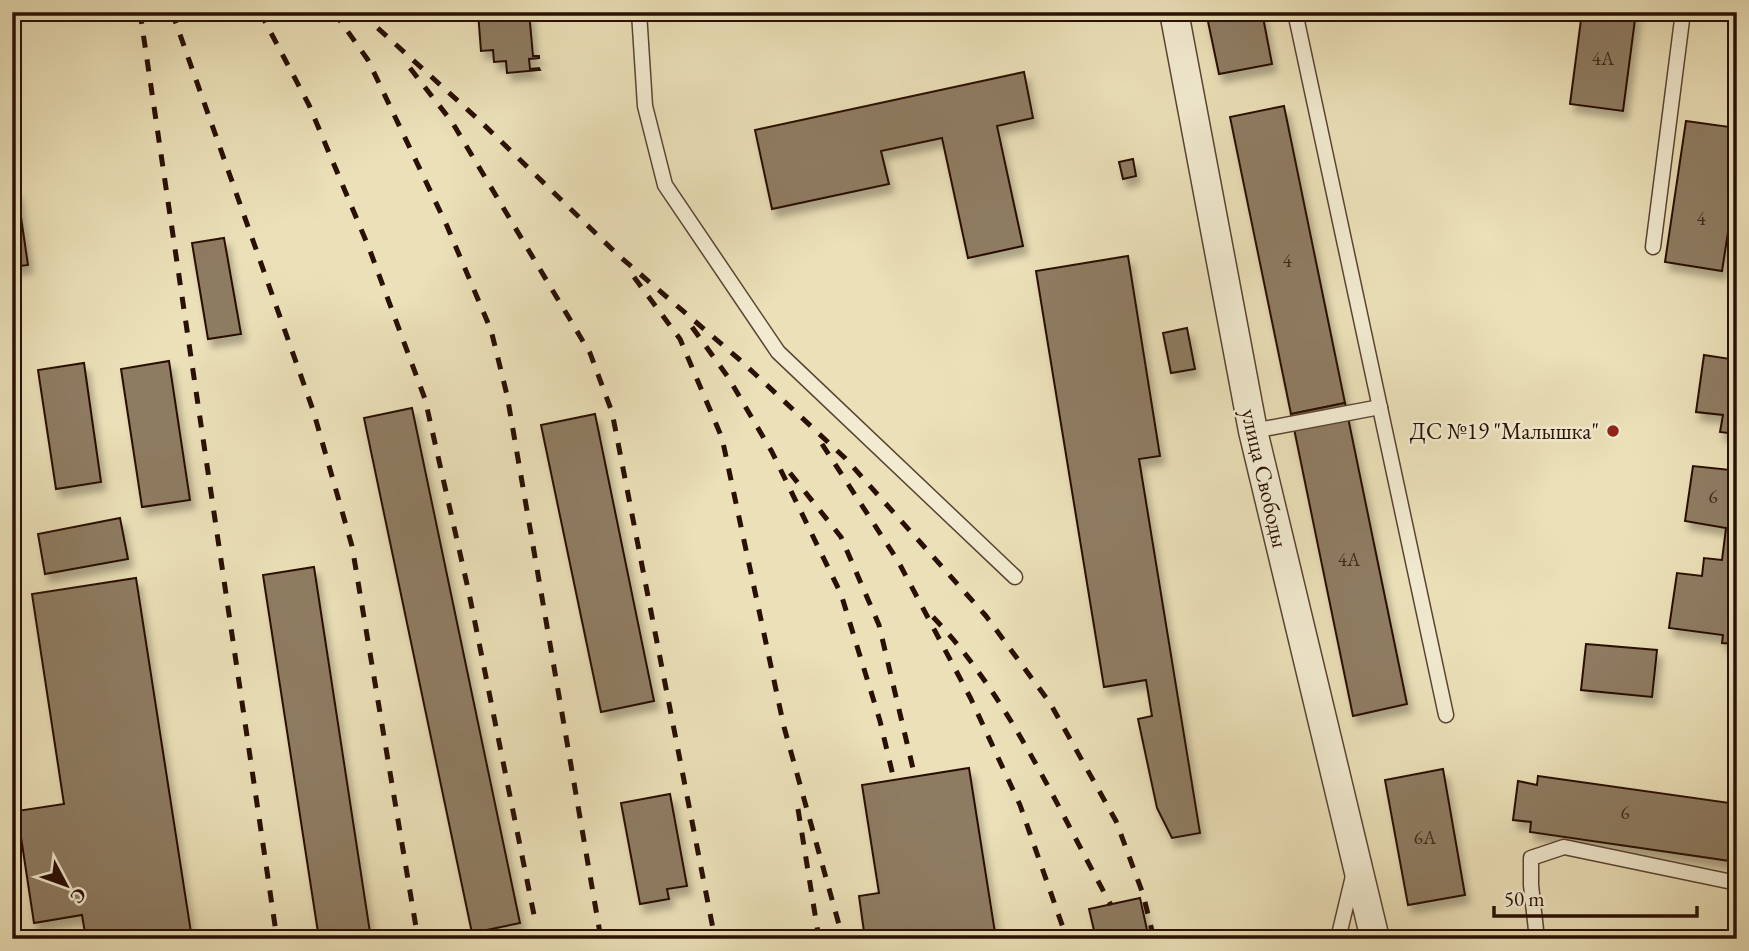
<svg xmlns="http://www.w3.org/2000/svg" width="1749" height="951" font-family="'EB Garamond',serif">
<defs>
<filter id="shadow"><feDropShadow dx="4.5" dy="8" stdDeviation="3.5" flood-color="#0004"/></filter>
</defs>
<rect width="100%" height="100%" fill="#ebe0b8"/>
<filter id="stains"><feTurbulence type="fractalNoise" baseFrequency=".00286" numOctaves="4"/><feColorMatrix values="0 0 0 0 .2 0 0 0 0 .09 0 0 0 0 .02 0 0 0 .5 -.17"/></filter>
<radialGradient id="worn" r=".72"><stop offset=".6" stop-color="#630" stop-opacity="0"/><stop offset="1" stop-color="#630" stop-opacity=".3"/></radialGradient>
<g fill="#8e7c62" stroke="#290f04" stroke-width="2" filter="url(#shadow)">
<path d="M478,12h51l4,44h6v2l-10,1 1,10 9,-1 1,2 -33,3 -1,-12 -12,1 -1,-12 -12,1z"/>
<path d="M1206,12h56l10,52 -53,10z"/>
<path d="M1582,12h54l-13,99 -53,-7z"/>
<path d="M1024,72l9,46 -36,8 26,120 -55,12 -26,-120 -61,13 8,33 -117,25 -17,-79z"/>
<path d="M1284,106l61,297 -54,11 -61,-297z"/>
<path d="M1686,121l51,7v46l-15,97 -57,-9z"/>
<path d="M1133,159l3,17 -13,3 -4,-17z"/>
<path d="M17,190l11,75 -16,2v-76z"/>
<path d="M224,238l17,96 -33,5 -16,-96z"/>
<path d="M1128,256l32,200 -21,3 61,374 -28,5 -15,-30 -19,-89 14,-3 -6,-36 -42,7 -68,-416z"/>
<path d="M1187,328l8,41 -24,4 -8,-40z"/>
<path d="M1704,355l33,5v284l-15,-1 1,-8 -54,-7 8,-55 25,3 2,-18 18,2 4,-32 -41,-7 8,-55 37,4 6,-36 -16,-2 3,-17 -27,-3z"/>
<path d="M169,361l21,139 -48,7 -21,-138z"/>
<path d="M84,363l17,119 -45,7 -18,-119z"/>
<path d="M1345,403l62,301 -54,12 -62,-302z"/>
<path d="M412,408l108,515 -48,10 -108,-515z"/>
<path d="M595,414l59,287 -53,11 -60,-287z"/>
<path d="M120,518l8,41 -83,15 -7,-40z"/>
<path d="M314,567l57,372h-52l-56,-364z"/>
<path d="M136,578l56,361h-106l-4,-24 -48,8 -17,-112 47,-7 -32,-210z"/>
<path d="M1586,644l71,6 -5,47 -71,-7z"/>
<path d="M969,768l27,171h-131l-6,-43 20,-3 -17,-108z"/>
<path d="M1443,769l22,126 -57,10 -23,-125z"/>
<path d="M1538,776l199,28v58l-207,-30 1,-10 -18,-2 5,-39 19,4z"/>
<path d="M670,794l17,92 -20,3 2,10 -29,5 -19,-101z"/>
<path d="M1140,898l9,41h-53l-7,-30z"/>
</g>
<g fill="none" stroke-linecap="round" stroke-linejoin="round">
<defs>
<g id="lane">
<path d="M639,12l6,94 20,79 113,167 237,225"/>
<path d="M1295,12l151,703"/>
<path d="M1653,247l30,-235"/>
<path d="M1253,431l127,-24"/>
<path d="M1338,939l16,-67"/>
<path d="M1537,939l-6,-54v-27l33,-11 173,36"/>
</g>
<path id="street" d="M1174,12l79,419 122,508"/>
</defs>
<use href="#lane" stroke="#5a4331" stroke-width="17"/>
<use href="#street" stroke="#5a4331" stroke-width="31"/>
<use href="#lane" stroke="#f2ebd1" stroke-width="14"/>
<use href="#street" stroke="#f2ebd1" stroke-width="28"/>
<g stroke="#290f04" stroke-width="5" stroke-dasharray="12 12" stroke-linecap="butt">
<path d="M140,12l137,927"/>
<path d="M172,12l141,398 39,136 66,393"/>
<path d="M260,12l49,93 60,143 56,151 44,194 65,322"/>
<path d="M334,12l34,48 79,166 44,104 16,65 94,544"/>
<path d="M360,12l119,108 139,135 122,105 105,98 141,158 64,87 66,118 27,73 11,45"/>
<path d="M410,68l42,54 138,231 22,59 103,527"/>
<path d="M634,277l46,62 42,99 62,289 59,212"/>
<path d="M692,327l36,50 44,75 69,142 39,127 14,59"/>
<path d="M822,444l76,117 73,138 49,106 47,134"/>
<path d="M790,473l51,64 38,88 36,152"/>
<path d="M933,617c76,79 125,192 178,288"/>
<path d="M798,809l21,130"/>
</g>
</g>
<circle fill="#8f2418" stroke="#f2ebd1" stroke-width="2.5" cx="1613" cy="431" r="7"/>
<g text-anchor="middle" stroke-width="5" stroke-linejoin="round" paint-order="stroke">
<g font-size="19" fill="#422a1c">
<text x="1603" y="65">4А</text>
<text x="1701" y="225">4</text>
<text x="1287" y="267">4</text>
<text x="1713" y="503">6</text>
<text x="1349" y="566">4А</text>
<text x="1625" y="819">6</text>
<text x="1425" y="844">6А</text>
</g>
<g font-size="23" fill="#290f04" stroke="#f2ebd1" text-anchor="end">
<text x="1599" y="439">ДС №19 "Малышка"</text>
</g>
<g font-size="23" fill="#290f04" stroke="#f2ebd1">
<text transform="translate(1265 478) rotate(77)" y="8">улица Свободы</text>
</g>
</g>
<rect width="1749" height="951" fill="none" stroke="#ebe0b8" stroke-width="42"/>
<rect x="14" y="14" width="1721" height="923" fill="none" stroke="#290f04" stroke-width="3.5"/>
<rect x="21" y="21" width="1707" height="909" fill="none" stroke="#290f04" stroke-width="2"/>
<g transform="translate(66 885) rotate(131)" stroke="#f2ebd1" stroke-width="5" paint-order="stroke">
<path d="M0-5L12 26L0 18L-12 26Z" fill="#290f04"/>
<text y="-10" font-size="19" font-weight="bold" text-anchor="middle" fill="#290f04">С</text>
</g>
<path d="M1494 906v10h203v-10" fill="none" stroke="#290f04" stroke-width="3.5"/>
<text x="1504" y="906" font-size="21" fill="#290f04" stroke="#f2ebd1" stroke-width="5" paint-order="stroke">50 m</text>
<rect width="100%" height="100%" filter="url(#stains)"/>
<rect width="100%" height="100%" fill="url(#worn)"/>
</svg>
